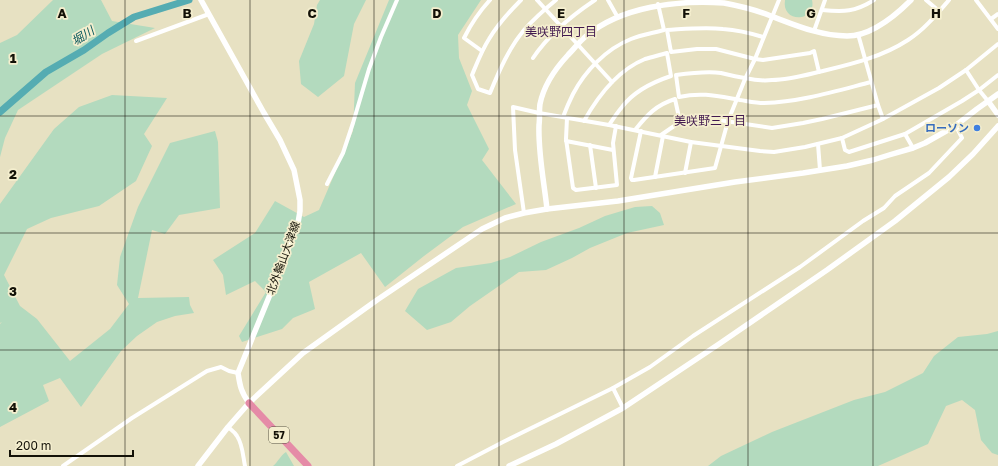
<svg xmlns="http://www.w3.org/2000/svg" width="998" height="466" font-family="'Golos Text','Noto Sans JP',sans-serif">
<rect width="100%" height="100%" fill="#e7e1c2"/>
<g fill="#b3dabe">
<path d="M53,0h48l11,21 43,7 -53,26 -84,56 -13,28 -5,19v-114l17,-8z"/>
<path d="M320,0h46l-12,24 -10,52 -26,21 -17,-13 -2,-23 15,-37 3,-19z"/>
<path d="M389,0h92l-23,35 1,23 13,33 -5,14 22,44 -7,11 34,44 -53,23 -39,29 -39,31 -24,-34 -52,29 6,27 -22,9 -11,11 -40,13 -3,-6 27,-44 -11,-11 -29,14 -3,-20 -10,-15 42,-27 20,-32 29,16 15,-7 34,-79 2,-48z"/>
<path d="M785,0h27c5,22 -31,24 -27,0z"/>
<path d="M112,95l55,3 -23,36 8,12 -16,35 -37,25 -48,12 -24,11 -23,46 16,31 17,13 33,42 40,-32 19,-25 -12,-19 3,-28 18,-50 32,-64 45,-12 3,11 2,66 -41,7 -14,19 -13,-4 -14,68 51,-1 1,8 4,8 -19,3 -18,6 -20,14 -16,15 -40,56 -21,-29 -17,7 6,16 -49,26v-103l2,-2 -2,1v-119l54,-75 25,-22z"/>
<path d="M652,206l8,7 4,12 -37,8 -37,15 -18,10 -26,12 -27,2 -49,34 -19,16 -24,8 -22,-19 13,-22 38,-21 35,-5 19,-6 31,-15 38,-14 26,-12 30,-9z"/>
<path d="M998,331v124l-6,-2 -11,-13 -6,-30 -13,-10 -16,6 -18,38 -50,22h-170l13,-10 51,-24 82,-32 31,-8 38,-19 11,-17 24,-19 29,-3z"/>
<path d="M286,452l8,14h-21c5,-4 7,-10 13,-14z"/>
</g>
<g fill="none" stroke-linecap="round" stroke-linejoin="round">
<path stroke="#55acb2" stroke-width="7" d="M0,112l46,-40 38,-22 24,-17 26,-16 55,-17"/>
<g stroke="#fff" stroke-width="4">
<path d="M521,0c-12,12 -23,24 -32,39 -7,11 -12,24 -17,36l6,14 12,4c9,-22 19,-45 34,-63 10,-11 21,-21 32,-30"/>
<path d="M537,0l75,82"/>
<path d="M608,0l9,16"/>
<path d="M926,0l13,11"/>
<path d="M976,0l22,29"/>
<path d="M822,10c22,2 33,2 52,-10"/>
<path d="M991,19l7,-5"/>
<path d="M814,31l11,-31"/>
<path d="M858,34l20,71 5,14"/>
<path d="M763,37c-13,-4 -26,-7 -40,-8 -19,-2 -38,0 -56,1l4,22 26,-3h19l39,10 8,1 47,-7 4,-2 5,21"/>
<path d="M136,41l73,-27"/>
<path d="M482,51l-18,-13c8,-16 14,-25 26,-38"/>
<path d="M533,58c16,-24 38,-42 62,-58"/>
<path d="M966,70l13,20 9,11"/>
<path d="M871,82c-35,9 -71,20 -107,21 -8,0 -17,-2 -24,-3 -23,-4 -38,-8 -61,-3l-3,-22c15,-2 30,-4 45,-2 8,2 16,4 24,5 9,2 18,3 27,2 17,0 34,-5 51,-9 29,-7 59,-14 85,-31 16,-10 29,-26 41,-40"/>
<path d="M563,117c3,-8 6,-15 10,-23 12,-23 33,-45 58,-55 10,-4 22,-6 33,-9l-6,-26"/>
<path d="M567,118l-1,21 7,49 3,2 41,-5 -4,-42 3,-17"/>
<path d="M584,121c14,-25 34,-51 61,-62 7,-2 15,-4 22,-6l4,23c-18,6 -37,15 -49,31 -5,6 -9,12 -13,18"/>
<path d="M635,130c12,-15 21,-25 40,-31l5,23"/>
<path d="M641,131l-10,47 1,2h2l81,-12 13,-47 17,-42 10,-20 24,-59"/>
<path d="M905,134l8,14"/>
<path d="M661,135l16,-11 3,-2 15,-3 10,-1 67,10 31,-5 19,-4 56,-14"/>
<path d="M842,138l3,12 4,2 56,-18 57,-33 17,-11 19,-15"/>
<path d="M566,141l47,9"/>
<path d="M818,144l2,26"/>
<path d="M590,145l6,43"/>
<path d="M685,173l6,-31"/>
<path d="M655,177l8,-41"/>
<path d="M327,184l16,-31 10,-30 16,-54 12,-32 16,-37"/>
<path d="M524,213l-9,-63 -2,-43 26,6 70,12 82,17 69,9 14,1 31,-5 37,-9 39,-18 58,-32 27,-18 32,-26"/>
<path d="M613,388l10,20"/>
<path d="M228,427c3,3 7,5 9,9 6,9 6,21 8,30"/>
<path d="M63,466l69,-48 75,-47 14,-4 8,4 9,2"/>
<path d="M457,466l46,-24 110,-54 37,-21 43,-31 107,-69 63,-46 21,-13 11,-12 34,-23 33,-35 -4,-8 -3,-4"/>
</g>
<g stroke="#fff" stroke-width="5.5">
<path d="M201,0l63,113 16,27 14,30 6,30v11l-2,12 -18,47 -42,103c2,13 3,19 11,30"/>
<path d="M988,101l10,14"/>
<path d="M547,209c-3,-28 -9,-56 -8,-84 1,-7 0,-15 1,-21 4,-20 15,-35 28,-49 6,-6 11,-13 17,-18 36,-31 93,-37 139,-34 16,3 32,7 47,13 24,9 49,20 76,20 23,0 48,-20 64,-36"/>
<path d="M198,466l30,-39 21,-24 54,-50 74,-53 105,-71 23,-11 19,-5 23,-4 71,-8 117,-19 68,-9 44,-7 26,-6 16,-5 24,-7 12,-5 30,-17 22,-17 21,-15"/>
<path d="M509,466l47,-22 67,-36 96,-64 108,-74 68,-49 54,-44 24,-23 25,-28"/>
</g>
<path stroke="#e58ba7" stroke-width="7" d="M249,403l59,63"/>
</g>
<path fill="none" stroke="#131107" stroke-width="1" stroke-opacity="0.55" d="M125,0v466M250,0v466M374,0v466M499,0v466M624,0v466M748,0v466M873,0v466M0,116h998M0,233h998M0,350h998"/>
<circle fill="#3f7fe0" stroke="#f4eece" stroke-width="1.5" cx="977" cy="128" r="4"/>
<g text-anchor="middle" stroke-width="3.5" stroke-linejoin="round" paint-order="stroke">
<rect fill="#f4eece" stroke="#565343" stroke-width="1" x="269" y="427" width="20" height="16" rx="3"/>
<g font-size="10" font-weight="bold" fill="#131107">
<text x="279" y="439">57</text>
</g>
<g font-size="11" font-weight="bold" fill="#366cbe" stroke="#f4eece" text-anchor="end">
<text x="969" y="132">ローソン</text>
</g>
<g font-size="11" fill="#131107" stroke="#f4eece">
<text transform="translate(283 258) rotate(-70)" y="4">北外輪山大津線</text>
</g>
<g font-size="12" fill="#41194f" stroke="#f4eece">
<text x="561" y="36">美咲野四丁目</text>
<text x="710" y="125">美咲野三丁目</text>
</g>
<g font-size="12" font-style="italic" fill="#07575c" stroke="#f4eece">
<text transform="translate(83 36) rotate(-32)" y="4">堀川</text>
</g>
</g>
<g font-size="13" text-anchor="middle" font-weight="bold" fill="#131107" stroke="#f4eece" stroke-width="3.5" stroke-linejoin="round" paint-order="stroke">
<text x="62" y="18">A</text>
<text x="187" y="18">B</text>
<text x="312" y="18">C</text>
<text x="437" y="18">D</text>
<text x="561" y="18">E</text>
<text x="686" y="18">F</text>
<text x="811" y="18">G</text>
<text x="936" y="18">H</text>
<text x="13" y="63">1</text>
<text x="13" y="179">2</text>
<text x="13" y="296">3</text>
<text x="13" y="412">4</text>
</g>
<path d="M10 450v6h123v-6" fill="none" stroke="#131107" stroke-width="2"/>
<text x="16" y="450" font-size="12" fill="#131107" stroke="#f4eece" stroke-width="3" paint-order="stroke">200 m</text>
</svg>
